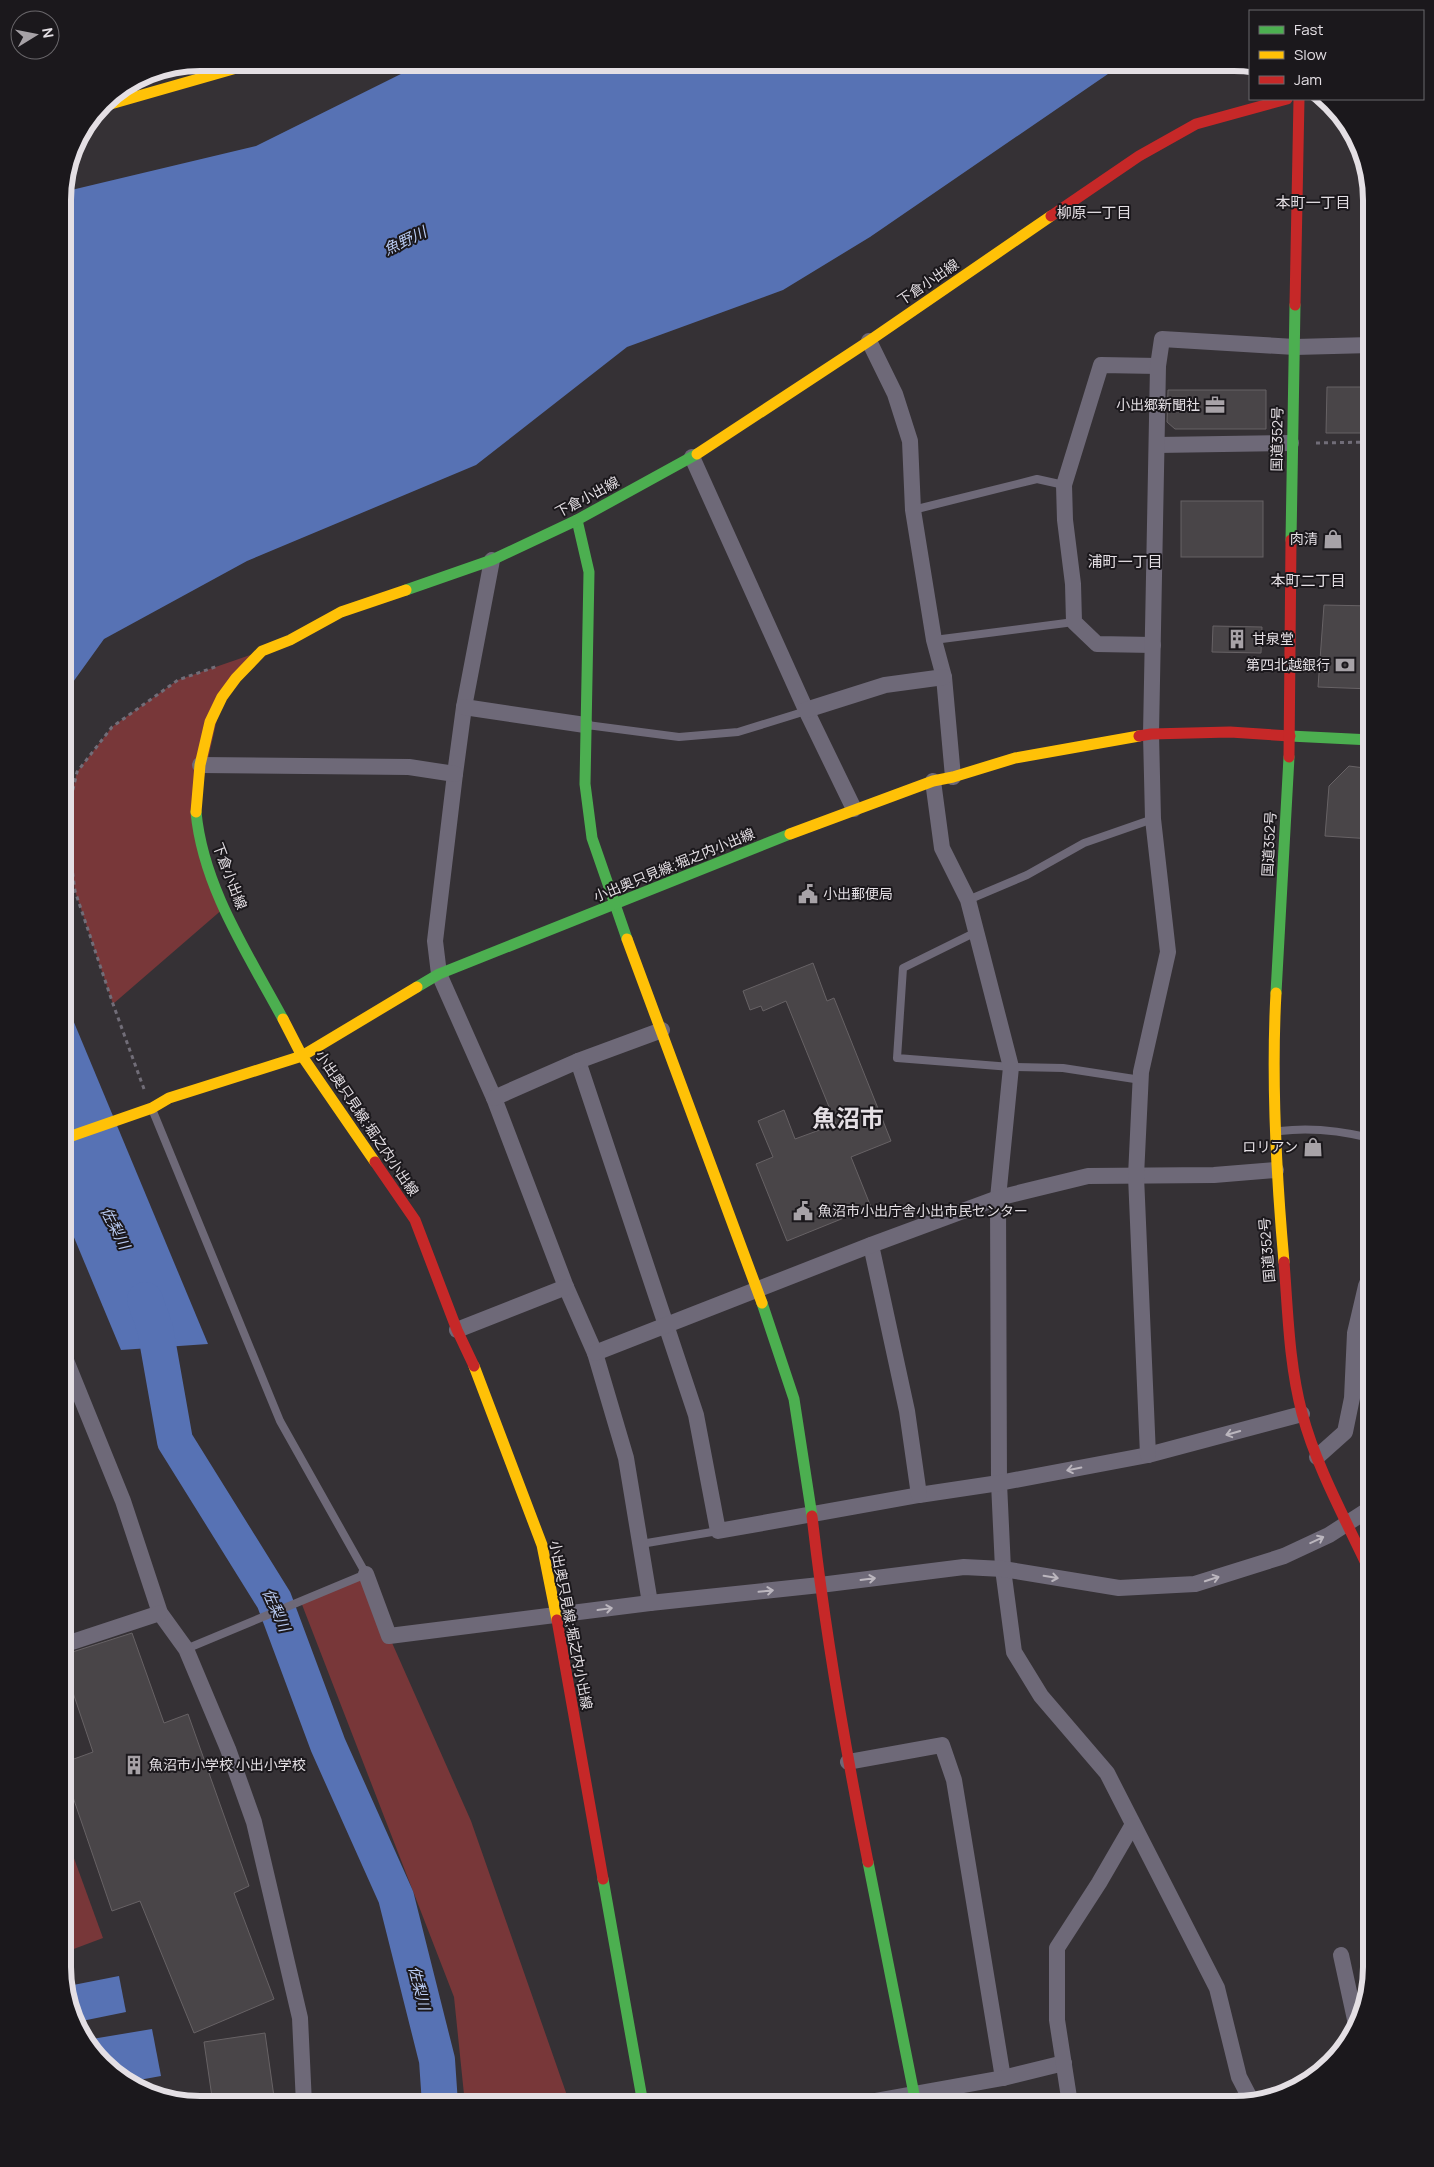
<svg xmlns="http://www.w3.org/2000/svg" width="1434" height="2167" font-family="Manrope,'Noto Sans JP',sans-serif">
<rect width="100%" height="100%" fill="#353135"/>
<g fill="#783739">
<path d="M262,651l-40,46 -26,116 28,95 -111,96 -38,-113 -9,-70 11,-49 35,-45 66,-47z"/>
<path d="M366,1574l23,62 82,185 99,283h-105l-11,-107 -153,-395z"/>
<path d="M63,1828l40,110 -40,15z"/>
</g>
<g fill="#5772b4">
<path d="M423,63h701l-254,174 -87,53 -156,57 -151,118 -229,96 -143,78 -41,57v-504l193,-46z"/>
<path d="M63,996l145,348 -87,6 -58,-139z"/>
<path d="M119,1976l7,36 -49,10 -9,-36z"/>
<path d="M152,2029l9,47 -33,6 -42,-42z"/>
</g>
<g fill="none" stroke-linecap="round" stroke-linejoin="round">
<path stroke="#5772b4" stroke-width="36" d="M145,1300l10,28 20,113 99,159 54,145 68,152 41,163 3,44"/>
</g>
<g fill="#494548" stroke="#676265">
<path d="M1327,387h41v28h4v18h-46z"/>
<path d="M1168,390h98v39h-91l-8,-7z"/>
<rect x="1181" y="501" width="82" height="56"/>
<path d="M1324,605l48,1v83l-54,-2z"/>
<path d="M1213,626l49,1 -1,26 -49,-1z"/>
<path d="M1349,766l23,3v70l-47,-3 4,-50z"/>
<path d="M813,963l14,38 7,-3 57,143 -40,16 20,50 -84,34 -31,-77 17,-7 -15,-36 26,-11 11,29 41,-15 -50,-123 -23,10 -2,-5 -11,4 -7,-19z"/>
<path d="M132,1633l32,90 24,-9 61,172 -15,7 40,106 -80,34 -54,-132 -28,10 -49,-143v-5l30,-11 -30,-89v-8z"/>
<path d="M265,2033l10,71h-62l-9,-62z"/>
</g>
<g fill="none" stroke-linecap="round" stroke-linejoin="round">
<g stroke="#716d78" stroke-width="3" stroke-dasharray="4 4" stroke-linecap="butt">
<path d="M1316,443l55,-1"/>
<path d="M144,1089l-31,-85 -38,-113 -9,-70 11,-49 35,-45 66,-47 40,-14"/>
</g>
<g stroke="#6e6978" stroke-width="8">
<path d="M913,510l124,-31 27,6"/>
<path d="M934,640l140,-18"/>
<path d="M587,725l92,12 59,-5 68,-21"/>
<path d="M968,900l59,-25 57,-32 69,-24"/>
<path d="M976,932l-73,36 -6,90 114,9 52,1 78,12"/>
<path d="M152,1109l128,312 86,153 -180,75"/>
<path d="M1280,1131c30,-4 62,0 91,7"/>
<path d="M641,1544l77,-13"/>
</g>
<g stroke="#6e6978" stroke-width="16">
<path d="M869,341l26,53 15,47 3,69 21,130 10,37 9,100"/>
<path d="M1157,445l134,-2"/>
<path d="M692,457l114,253 48,99"/>
<path d="M492,560l-28,147 -9,67 -20,167 4,33 55,124 72,189 29,66 31,105 24,145"/>
<path d="M1153,645l-56,-1 -23,-22 -1,-38 -8,-64 -1,-35 37,-120 57,1"/>
<path d="M464,707l121,18"/>
<path d="M806,710l79,-25 59,-8"/>
<path d="M200,765l209,2 46,7"/>
<path d="M933,781l9,67 26,52 43,167 -13,131 1,285 4,86 11,83 27,44 66,77 110,215 22,89 12,23"/>
<path d="M578,1061l118,354 22,116 201,-36 80,-12 149,-28 154,-41"/>
<path d="M494,1098l84,-37 84,-31"/>
<path d="M871,1245l36,166 12,84"/>
<path d="M457,1330l109,-43"/>
<path d="M63,1353l60,148 37,112 26,36 42,100 26,73 46,196 4,86"/>
<path d="M595,1353l276,-108 127,-47 90,-22 126,-1 62,-5"/>
<path d="M1148,1455l-12,-279 5,-104 27,-120 -15,-133 -2,-85 7,-368 4,-27 133,8 76,-2"/>
<path d="M1317,1457l28,-25 7,-34 3,-65 11,-47 5,-12"/>
<path d="M366,1574l23,62 261,-33 170,-18 144,-18 39,2 116,19 76,-4 89,-28 45,-21 42,-27"/>
<path d="M63,1645l97,-32"/>
<path d="M848,1762l94,-17 12,35 49,298"/>
<path d="M1341,1955l15,69"/>
<path d="M858,2104l145,-26 61,-15"/>
<path d="M1070,2104l-13,-84v-72l42,-65 33,-57"/>
</g>
<g stroke="#4caf50" stroke-width="11">
<path d="M577,520l12,52 -4,212 7,54 35,101"/>
<path d="M1291,540l4,-235"/>
<path d="M406,590l86,-30 85,-40 120,-66"/>
<path d="M1290,736l81,4"/>
<path d="M196,812c7,75 52,142 87,207"/>
<path d="M417,987l22,-13 351,-140"/>
<path d="M1276,993l13,-236"/>
<path d="M762,1303l32,96 18,117"/>
<path d="M868,1862l48,242"/>
<path d="M603,1879l40,225"/>
</g>
<g stroke="#ffc107" stroke-width="11">
<path d="M100,107l154,-44"/>
<path d="M697,454l172,-113 182,-125"/>
<path d="M196,812l4,-47 10,-43 12,-25 14,-19 26,-27 28,-11 51,-28 65,-22"/>
<path d="M790,834l143,-53 20,-4 62,-19 124,-22"/>
<path d="M627,939l135,364"/>
<path d="M1276,993c-5,90 0,179 8,269"/>
<path d="M63,1139l89,-31 17,-10 133,-42 -19,-37"/>
<path d="M375,1162l-73,-106 115,-69"/>
<path d="M474,1366l68,179 15,75"/>
</g>
<g stroke="#c62828" stroke-width="11">
<path d="M1051,216l88,-60 57,-32 91,-25"/>
<path d="M1295,305l4,-206"/>
<path d="M1139,736l12,-2 79,-2 60,4"/>
<path d="M1289,757l2,-217"/>
<path d="M375,1162l40,58 42,110 17,36"/>
<path d="M1284,1262c4,51 5,102 18,151 14,54 46,111 69,161"/>
<path d="M812,1516c13,116 33,231 56,346"/>
<path d="M557,1620l46,259"/>
</g>
</g>
<defs><path id="oneway-shaft" d="M-6 0H5M1.5-3L5.5 0L1.5 3" fill="none" stroke-width="1.6" stroke-linecap="round" stroke-linejoin="round" transform="scale(1.25)"/></defs>
<g stroke="#bbb6be">
<use href="#oneway-shaft" transform="translate(1233 1433) rotate(164)"/>
<use href="#oneway-shaft" transform="translate(1074 1469) rotate(169)"/>
<use href="#oneway-shaft" transform="translate(1317 1540) rotate(-25)"/>
<use href="#oneway-shaft" transform="translate(1051 1577) rotate(9)"/>
<use href="#oneway-shaft" transform="translate(868 1579) rotate(-7)"/>
<use href="#oneway-shaft" transform="translate(1212 1579) rotate(-18)"/>
<use href="#oneway-shaft" transform="translate(766 1591) rotate(-6)"/>
<use href="#oneway-shaft" transform="translate(605 1609) rotate(-8)"/>
</g>
<defs>
<symbol id="office-bare" viewBox="-9 -9 18 18"><path d="M-6-3h4V-5.5h4V-3h4V5H-6ZM-1-4.5V-3h2v-1.5ZM-6 0V1H6V0Z" fill="#a7a2a7" stroke="#1b181c" stroke-width="2.5" paint-order="stroke"/></symbol>
<symbol id="shop-bare" viewBox="-9 -9 18 18"><path d="M-5-2.5h2.3a2.7 3.5 0 0 1 5.4 0H5L5.5 6h-11ZM-1.5-2.5h3a1.5 2.3 0 0 0-3 0Z" fill="#a7a2a7" stroke="#1b181c" stroke-width="2.5" paint-order="stroke"/></symbol>
<symbol id="building-bare" viewBox="-9 -9 18 18"><path d="M-4-6H4V6H1V3H-1V6H-4ZM-2.5-4.3h1.7v1.8h-1.7ZM.8-4.3h1.7v1.8H.8ZM-2.5-1h1.7V.8h-1.7ZM.8-1h1.7V.8H.8Z" fill="#a7a2a7" stroke="#1b181c" stroke-width="2.5" paint-order="stroke"/></symbol>
<symbol id="bank-bare" viewBox="-9 -9 18 18"><path d="M-6-4H6V4H-6ZM0-2.3a2.3 2.3 0 1 0 0 4.6a2.3 2.3 0 1 0 0-4.6Z" fill="#a7a2a7" stroke="#1b181c" stroke-width="2.5" paint-order="stroke"/></symbol>
<symbol id="civic-bare" viewBox="-9 -9 18 18"><path d="M-.6-6.5H3V-4.5H.6V-3L4-1V1h2V6H-6V1h2V-1L-.6-3ZM-1.2 2.5V6h2.4V2.5Z" fill="#a7a2a7" stroke="#1b181c" stroke-width="2.5" paint-order="stroke"/></symbol>
</defs>
<g fill-rule="evenodd">
<use href="#office-bare" x="1201" y="391" width="28" height="28"/>
<use href="#shop-bare" x="1319" y="525" width="28" height="28"/>
<use href="#building-bare" x="1223" y="625" width="28" height="28"/>
<use href="#bank-bare" x="1331" y="651" width="28" height="28"/>
<use href="#civic-bare" x="794" y="880" width="28" height="28"/>
<use href="#shop-bare" x="1299" y="1133" width="28" height="28"/>
<use href="#civic-bare" x="789" y="1197" width="28" height="28"/>
<use href="#building-bare" x="120" y="1751" width="28" height="28"/>
</g>
<g text-anchor="middle" stroke-width="4" stroke-linejoin="round" paint-order="stroke">
<g font-size="14" fill="#e4dfe4" stroke="#1b181c">
<text transform="translate(928 282) rotate(-34)" y="5">下倉小出線</text>
<text transform="translate(1277 439) rotate(-89)" y="5">国道352号</text>
<text transform="translate(587 497) rotate(-28)" y="5">下倉小出線</text>
<text transform="translate(1269 844) rotate(-87)" y="5">国道352号</text>
<text transform="translate(674 865) rotate(-22)" y="5">小出奥只見線;堀之内小出線</text>
<text transform="translate(230 876) rotate(69)" y="5">下倉小出線</text>
<text transform="translate(367 1123) rotate(56)" y="5">小出奥只見線;堀之内小出線</text>
<text transform="translate(1267 1250) rotate(-95)" y="5">国道352号</text>
<text transform="translate(571 1625) rotate(79)" y="5">小出奥只見線;堀之内小出線</text>
</g>
<g font-size="14" fill="#e4dfe4" stroke="#1b181c" text-anchor="end">
<text x="1200" y="410">小出郷新聞社</text>
<text x="1318" y="544">肉清</text>
<text x="1252" y="644" text-anchor="start">甘泉堂</text>
<text x="1330" y="670">第四北越銀行</text>
<text x="823" y="899" text-anchor="start">小出郵便局</text>
<text x="1298" y="1152">ロリアン</text>
<text x="818" y="1216" text-anchor="start">魚沼市小出庁舎小出市民センター</text>
<text x="149" y="1770" text-anchor="start">魚沼市小学校 小出小学校</text>
</g>
<g font-size="15" fill="#e4dfe4" stroke="#1b181c">
<text x="1313" y="208">本町一丁目</text>
<text x="1094" y="218">柳原一丁目</text>
<text x="1125" y="567">浦町一丁目</text>
<text x="1308" y="586">本町二丁目</text>
</g>
<g font-size="15" font-style="italic" fill="#b9cbf3" stroke="#1b181c">
<text transform="translate(405 241) rotate(-26)" y="5">魚野川</text>
<text transform="translate(115 1228) rotate(63)" y="5">佐梨川</text>
<text transform="translate(276 1610) rotate(66)" y="5">佐梨川</text>
<text transform="translate(419 1988) rotate(76)" y="5">佐梨川</text>
</g>
<g font-size="24" font-weight="bold" fill="#e4dfe4" stroke="#1b181c">
<text x="848" y="1127">魚沼市</text>
</g>
</g>
<path d="M0 0H1434V2167H0ZM200 71H1234A129 129 0 0 1 1363 200V1967A129 129 0 0 1 1234 2096H200A129 129 0 0 1 71 1967V200A129 129 0 0 1 200 71Z" fill="#1b181c" fill-rule="evenodd"/>
<path fill="none" stroke="#e4dfe4" stroke-width="6" d="M200 71H1234A129 129 0 0 1 1363 200V1967A129 129 0 0 1 1234 2096H200A129 129 0 0 1 71 1967V200A129 129 0 0 1 200 71Z"/>
<rect x="1249" y="10" width="175" height="90" fill="#1b181c" stroke="#6b686c"/>
<rect x="1259" y="26" width="25" height="8" fill="#4caf50" stroke="#6b686c"/>
<text x="1294" y="35" font-size="15" fill="#e4dfe4">Fast</text>
<rect x="1259" y="51" width="25" height="8" fill="#ffc107" stroke="#6b686c"/>
<text x="1294" y="60" font-size="15" fill="#e4dfe4">Slow</text>
<rect x="1259" y="76" width="25" height="8" fill="#c62828" stroke="#6b686c"/>
<text x="1294" y="85" font-size="15" fill="#e4dfe4">Jam</text>
<g transform="translate(35 35) rotate(80)"><circle r="24" fill="#1b181c" stroke="#6b686c"/>
<path d="M0-4L9 19L0 12L-9 19Z" fill="#a7a2a7"/>
<text y="-8" font-size="14" font-weight="bold" text-anchor="middle" fill="#e4dfe4">N</text>
</g>
</svg>
